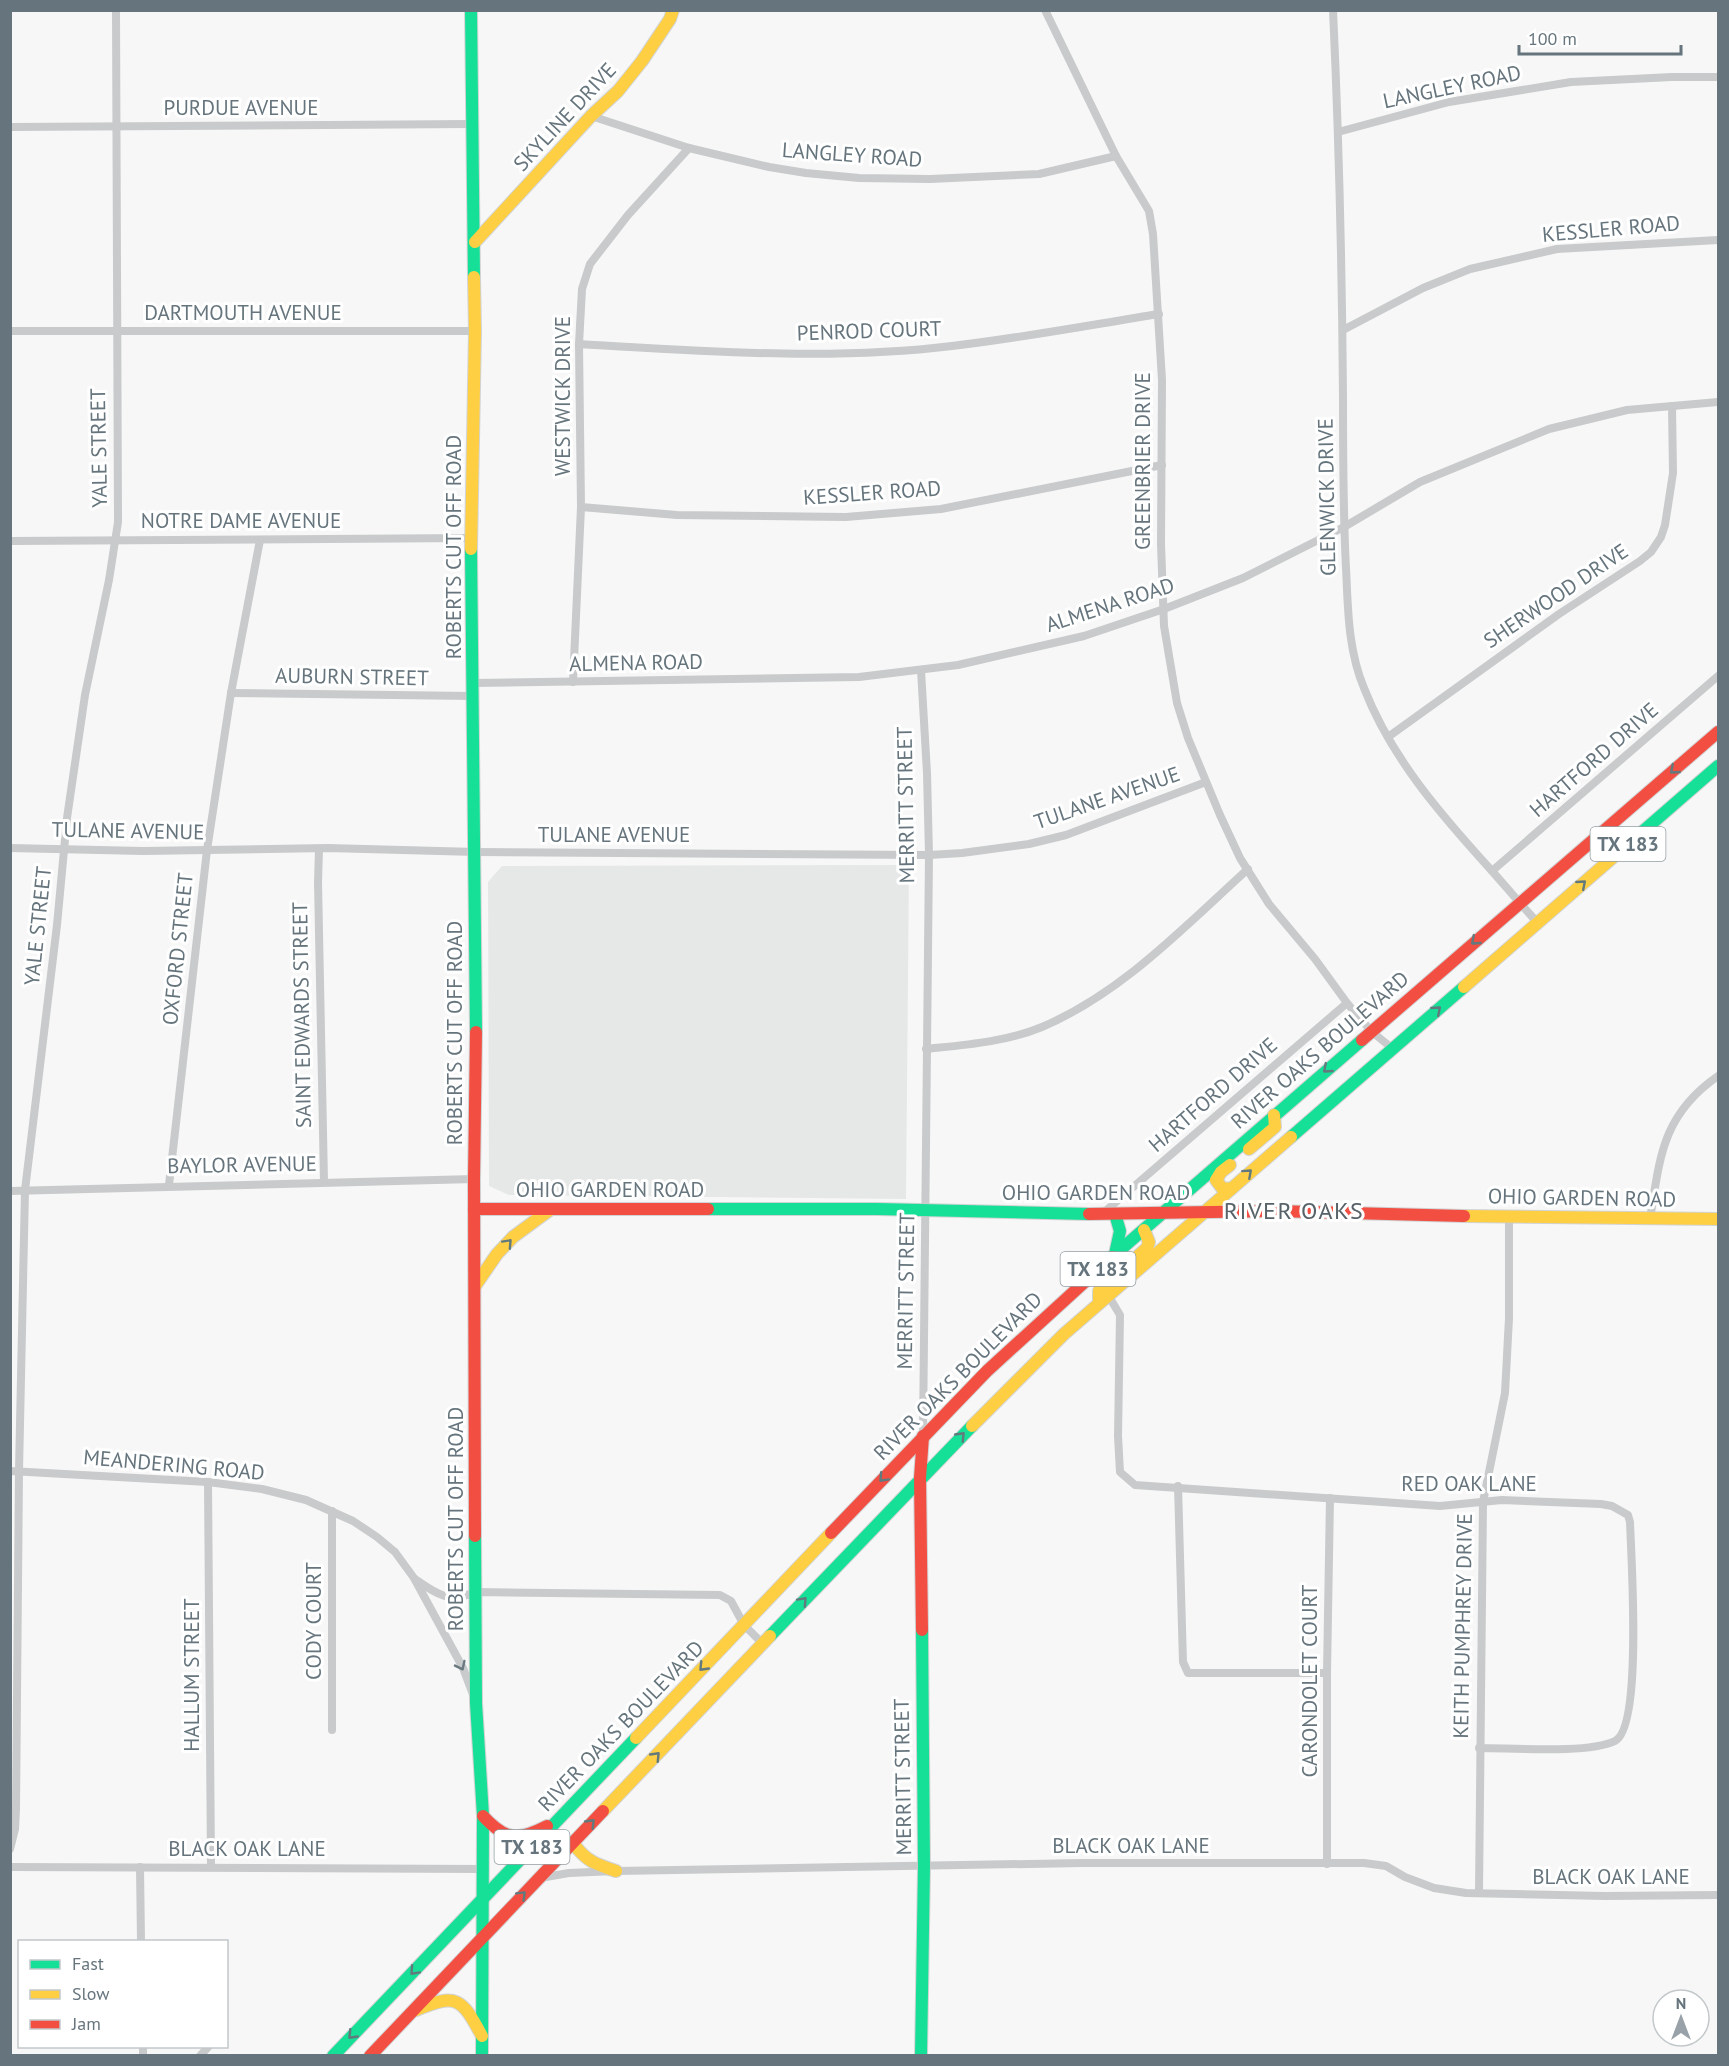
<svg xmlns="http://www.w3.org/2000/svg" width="1729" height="2066" font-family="'PT Sans',sans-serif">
<rect width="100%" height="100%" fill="#f7f7f7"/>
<path fill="#e6e7e7" d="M909,865l-3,334 -397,-4 -20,-9 -1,-304 14,-16z"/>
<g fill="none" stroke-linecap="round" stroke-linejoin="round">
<defs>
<g id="fast">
<path d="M471,10l3,267"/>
<path d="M471,549l5,483"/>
<path d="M1634,839l84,-73"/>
<path d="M1291,1137l173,-150"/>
<path d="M708,1209h169l212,5"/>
<path d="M1115,1214l5,17 -5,23"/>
<path d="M1112,1257l250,-217"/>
<path d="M475,1536l1,167 7,113 -1,240"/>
<path d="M770,1636l202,-210"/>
<path d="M333,2056l303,-318"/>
<path d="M921,2056l3,-190 -2,-236"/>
</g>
<g id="slow">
<path d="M475,242l116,-126 27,-25 24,-30 28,-42 3,-9"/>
<path d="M471,549l4,-218 -1,-54"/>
<path d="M1464,987l170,-148"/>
<path d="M1249,1149l26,-22 -1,-12"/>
<path d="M1230,1165l-9,7 -5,8 6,8 9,1"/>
<path d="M1464,1216l254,3"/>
<path d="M475,1286l22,-32 16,-17 38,-28"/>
<path d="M1099,1303v-12l48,-43 2,-6 -5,-12"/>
<path d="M972,1426l92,-92 227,-197"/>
<path d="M636,1738l195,-205"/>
<path d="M603,1811l167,-175"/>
<path d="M573,1843c13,18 22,21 43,28"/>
<path d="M416,2010c41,-18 46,-11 66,26"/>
</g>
<g id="jam">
<path d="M1362,1040l356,-308"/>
<path d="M474,1209h234"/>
<path d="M1089,1214l185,-3 190,5"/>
<path d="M831,1533l156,-162 125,-114"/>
<path d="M475,1536l-1,-357 2,-147"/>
<path d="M922,1630l-2,-152 3,-42"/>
<path d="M483,1816c23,25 35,25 64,10"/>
<path d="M370,2056l233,-245"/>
</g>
</defs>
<use href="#fast" stroke="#d2d3d4" stroke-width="14"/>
<use href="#slow" stroke="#d2d3d4" stroke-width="14"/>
<use href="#jam" stroke="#d2d3d4" stroke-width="14"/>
<g stroke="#c8cacb" stroke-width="8">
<path d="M1045,10l71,146 33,55 4,23 9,146 -1,164 3,82 13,77 11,35 32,77 20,43 29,46 46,55 32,44 24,28 22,18"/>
<path d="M1333,10c6,129 9,258 10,387 0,57 0,114 3,171 2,41 2,82 18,120 27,70 78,128 128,183 15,17 30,35 45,51"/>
<path d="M591,116l98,32 80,19 37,6 53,5 71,1 109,-5 77,-18"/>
<path d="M10,127l461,-3"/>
<path d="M1338,132l111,-30 122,-20 101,-5h46"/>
<path d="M1343,330l80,-42 47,-19 87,-20 161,-9"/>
<path d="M10,331h465"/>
<path d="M579,344c123,7 251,17 373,2 69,-8 138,-21 207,-32"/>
<path d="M581,507l96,8 169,2 95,-8 221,-44"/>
<path d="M10,541l461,-3"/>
<path d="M921,670l6,103 2,82 -6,580"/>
<path d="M573,682l8,-175 -2,-163 3,-55 8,-25 38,-49 61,-67"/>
<path d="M473,683l386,-6 99,-12 126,-29 80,-27 79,-31 101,-51 76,-45 129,-53 78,-19 91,-8"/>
<path d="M231,693l242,3"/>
<path d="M1388,737l171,-123 81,-53 11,-9 10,-15 4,-12 8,-52 -1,-67"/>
<path d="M10,848l133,3 185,-3 148,4 453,3 33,-2 67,-9 37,-9 140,-53"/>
<path d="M319,849l-1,33 6,299"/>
<path d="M1492,871l226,-195"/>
<path d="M926,1049c38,-4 80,-7 116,-22 80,-34 142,-100 206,-158"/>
<path d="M169,1185l38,-335 24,-157 29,-153"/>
<path d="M10,1191l464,-12"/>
<path d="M1102,1214l245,-211"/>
<path d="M1650,1219c10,-62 12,-104 68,-143"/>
<path d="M1108,1295l12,20 -2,121 2,36 15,13 305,21 62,-6 99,4 11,2 16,9 2,7c1,34 13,205 -15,219 -27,13 -103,7 -136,7"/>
<path d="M10,1471l198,11 54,7 44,11 47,21 24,16 18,15 19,26 49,90 11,29"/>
<path d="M208,1482l3,385"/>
<path d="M1178,1486l5,176 5,11h139"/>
<path d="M332,1511v219"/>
<path d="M415,1579c23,16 33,24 61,13l244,3 11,6 13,24 19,19"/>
<path d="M10,1849l5,-20 1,-20 3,-338 6,-281 32,-265 10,-107 18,-123 24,-115 9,-58 -2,-512"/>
<path d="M1327,1864v-191l3,-175"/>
<path d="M10,1867l473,2"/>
<path d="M140,1867l1,75"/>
<path d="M540,1878l29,-5 47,-2 466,-8h282l22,3 19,11 29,11 32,5 139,3 113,-1"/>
<path d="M1479,1893l4,-391 22,-109 4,-75v-101"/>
<path d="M143,2046v10"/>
<path d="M200,2056l9,-10"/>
</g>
<use href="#fast" stroke="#16e098" stroke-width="12"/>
<use href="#slow" stroke="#ffcf43" stroke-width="12"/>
<use href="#jam" stroke="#f24e42" stroke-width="12"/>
</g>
<defs><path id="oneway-chevron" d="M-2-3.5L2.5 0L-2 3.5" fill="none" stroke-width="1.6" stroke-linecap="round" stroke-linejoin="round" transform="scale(1.5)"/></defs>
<g stroke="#627a7e">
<use href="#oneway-chevron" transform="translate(1674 770) rotate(139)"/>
<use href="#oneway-chevron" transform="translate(1582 884) rotate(-41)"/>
<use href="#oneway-chevron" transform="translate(1475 941) rotate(139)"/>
<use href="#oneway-chevron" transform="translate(1437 1010) rotate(-41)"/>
<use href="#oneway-chevron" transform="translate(1327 1069) rotate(139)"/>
<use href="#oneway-chevron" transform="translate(1248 1173) rotate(-42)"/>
<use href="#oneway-chevron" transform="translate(508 1243) rotate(-47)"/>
<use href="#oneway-chevron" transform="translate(961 1436) rotate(-46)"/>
<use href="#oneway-chevron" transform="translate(883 1478) rotate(133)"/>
<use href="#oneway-chevron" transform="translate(803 1601) rotate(-47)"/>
<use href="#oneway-chevron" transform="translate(703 1667) rotate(134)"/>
<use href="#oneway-chevron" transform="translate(656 1756) rotate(-46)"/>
<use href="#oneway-chevron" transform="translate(591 1823) rotate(-46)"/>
<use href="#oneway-chevron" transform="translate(522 1895) rotate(-45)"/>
<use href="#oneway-chevron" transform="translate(414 1971) rotate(133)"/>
<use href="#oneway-chevron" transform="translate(352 2035) rotate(134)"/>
</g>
<use stroke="#6b7981" href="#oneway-chevron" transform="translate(461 1666) rotate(64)"/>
<g text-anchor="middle" stroke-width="6" stroke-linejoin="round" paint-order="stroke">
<g fill="#fff" stroke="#949ea4" stroke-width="1.5">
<rect x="1590.5" y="827" width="75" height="34" rx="4.5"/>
<rect x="1060.5" y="1252" width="75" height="34" rx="4.5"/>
<rect x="494.5" y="1830" width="75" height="34" rx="4.5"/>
</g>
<g font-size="20" font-weight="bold" fill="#66757d">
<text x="1628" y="851">TX 183</text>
<text x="1098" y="1276">TX 183</text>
<text x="532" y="1854">TX 183</text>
</g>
<g font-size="21" fill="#66757d" stroke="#fff">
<text transform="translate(1452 87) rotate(-12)" y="7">LANGLEY ROAD</text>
<text x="241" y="115">PURDUE AVENUE</text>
<text transform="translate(565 117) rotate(-47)" y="7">SKYLINE DRIVE</text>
<text transform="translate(852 155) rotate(4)" y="7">LANGLEY ROAD</text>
<text transform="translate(1611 229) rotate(-5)" y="7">KESSLER ROAD</text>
<text x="243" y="320">DARTMOUTH AVENUE</text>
<text transform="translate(869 331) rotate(-2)" y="7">PENROD COURT</text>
<text transform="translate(563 396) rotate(-90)" y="7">WESTWICK DRIVE</text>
<text transform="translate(99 448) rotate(-91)" y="7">YALE STREET</text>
<text transform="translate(1143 461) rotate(-90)" y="7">GREENBRIER DRIVE</text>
<text transform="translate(872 493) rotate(-4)" y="7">KESSLER ROAD</text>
<text transform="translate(1327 497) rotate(-91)" y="7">GLENWICK DRIVE</text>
<text x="241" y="528">NOTRE DAME AVENUE</text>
<text transform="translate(454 547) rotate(-90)" y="7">ROBERTS CUT OFF ROAD</text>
<text transform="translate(1556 596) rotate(-34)" y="7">SHERWOOD DRIVE</text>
<text transform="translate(1110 605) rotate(-18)" y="7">ALMENA ROAD</text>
<text transform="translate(636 663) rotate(-1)" y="7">ALMENA ROAD</text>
<text transform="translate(352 677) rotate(1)" y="7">AUBURN STREET</text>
<text transform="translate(1594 760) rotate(-41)" y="7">HARTFORD DRIVE</text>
<text transform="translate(1107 798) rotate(-19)" y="7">TULANE AVENUE</text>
<text transform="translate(906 805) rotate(-91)" y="7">MERRITT STREET</text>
<text transform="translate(128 831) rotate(1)" y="7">TULANE AVENUE</text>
<text x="614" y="842">TULANE AVENUE</text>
<text transform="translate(38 926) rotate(-84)" y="7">YALE STREET</text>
<text transform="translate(178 949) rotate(-84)" y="7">OXFORD STREET</text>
<text transform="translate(302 1015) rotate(-91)" y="7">SAINT EDWARDS STREET</text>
<text transform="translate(455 1033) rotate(-90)" y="7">ROBERTS CUT OFF ROAD</text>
<text transform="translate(1320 1050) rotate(-41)" y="7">RIVER OAKS BOULEVARD</text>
<text transform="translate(1213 1095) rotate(-41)" y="7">HARTFORD DRIVE</text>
<text transform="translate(242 1165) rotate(-1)" y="7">BAYLOR AVENUE</text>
<text x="610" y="1197">OHIO GARDEN ROAD</text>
<text x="1096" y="1200">OHIO GARDEN ROAD</text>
<text transform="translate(1582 1198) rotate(1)" y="7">OHIO GARDEN ROAD</text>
<text transform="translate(906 1291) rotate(-89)" y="7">MERRITT STREET</text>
<text transform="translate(958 1376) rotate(-45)" y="7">RIVER OAKS BOULEVARD</text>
<text transform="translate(174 1465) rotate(5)" y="7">MEANDERING ROAD</text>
<text x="1469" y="1491">RED OAK LANE</text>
<text transform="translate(456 1519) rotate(-90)" y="7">ROBERTS CUT OFF ROAD</text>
<text transform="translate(314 1621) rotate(-90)" y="7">CODY COURT</text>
<text transform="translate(1463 1626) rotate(-89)" y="7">KEITH PUMPHREY DRIVE</text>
<text transform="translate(192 1675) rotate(-90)" y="7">HALLUM STREET</text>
<text transform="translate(1310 1681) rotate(-90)" y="7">CARONDOLET COURT</text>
<text transform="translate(621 1726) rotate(-46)" y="7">RIVER OAKS BOULEVARD</text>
<text transform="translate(903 1777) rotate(-91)" y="7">MERRITT STREET</text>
<text x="1131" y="1853">BLACK OAK LANE</text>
<text x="247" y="1856">BLACK OAK LANE</text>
<text x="1611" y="1884">BLACK OAK LANE</text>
</g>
<g font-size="24" letter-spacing="1.5" fill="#586369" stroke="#fff">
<text x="1294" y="1219">RIVER OAKS</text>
</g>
</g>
<rect width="1729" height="2066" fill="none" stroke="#66757d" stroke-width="24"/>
<rect x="18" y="1940" width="210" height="108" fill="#ffffff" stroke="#c2c8cb" stroke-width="1.5"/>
<rect x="30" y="1960" width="30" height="9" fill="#16e098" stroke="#c2c8cb" stroke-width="1.5"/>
<text x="72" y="1970" font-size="18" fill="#66757d">Fast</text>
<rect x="30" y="1990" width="30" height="9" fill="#ffcf43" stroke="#c2c8cb" stroke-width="1.5"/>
<text x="72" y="2000" font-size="18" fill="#66757d">Slow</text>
<rect x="30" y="2020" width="30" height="9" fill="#f24e42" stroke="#c2c8cb" stroke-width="1.5"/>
<text x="72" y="2030" font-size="18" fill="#66757d">Jam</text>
<g transform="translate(1681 2018)"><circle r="28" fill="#ffffff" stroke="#c2c8cb" stroke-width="1.5"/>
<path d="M0-4.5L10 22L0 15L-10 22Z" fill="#99a2a8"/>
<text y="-9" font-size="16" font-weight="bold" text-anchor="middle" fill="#66757d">N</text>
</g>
<path d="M1519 45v9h162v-9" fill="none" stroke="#66757d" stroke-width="3"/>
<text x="1528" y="45" font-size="18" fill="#66757d" stroke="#ffffff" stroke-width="4.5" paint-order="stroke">100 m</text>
</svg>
